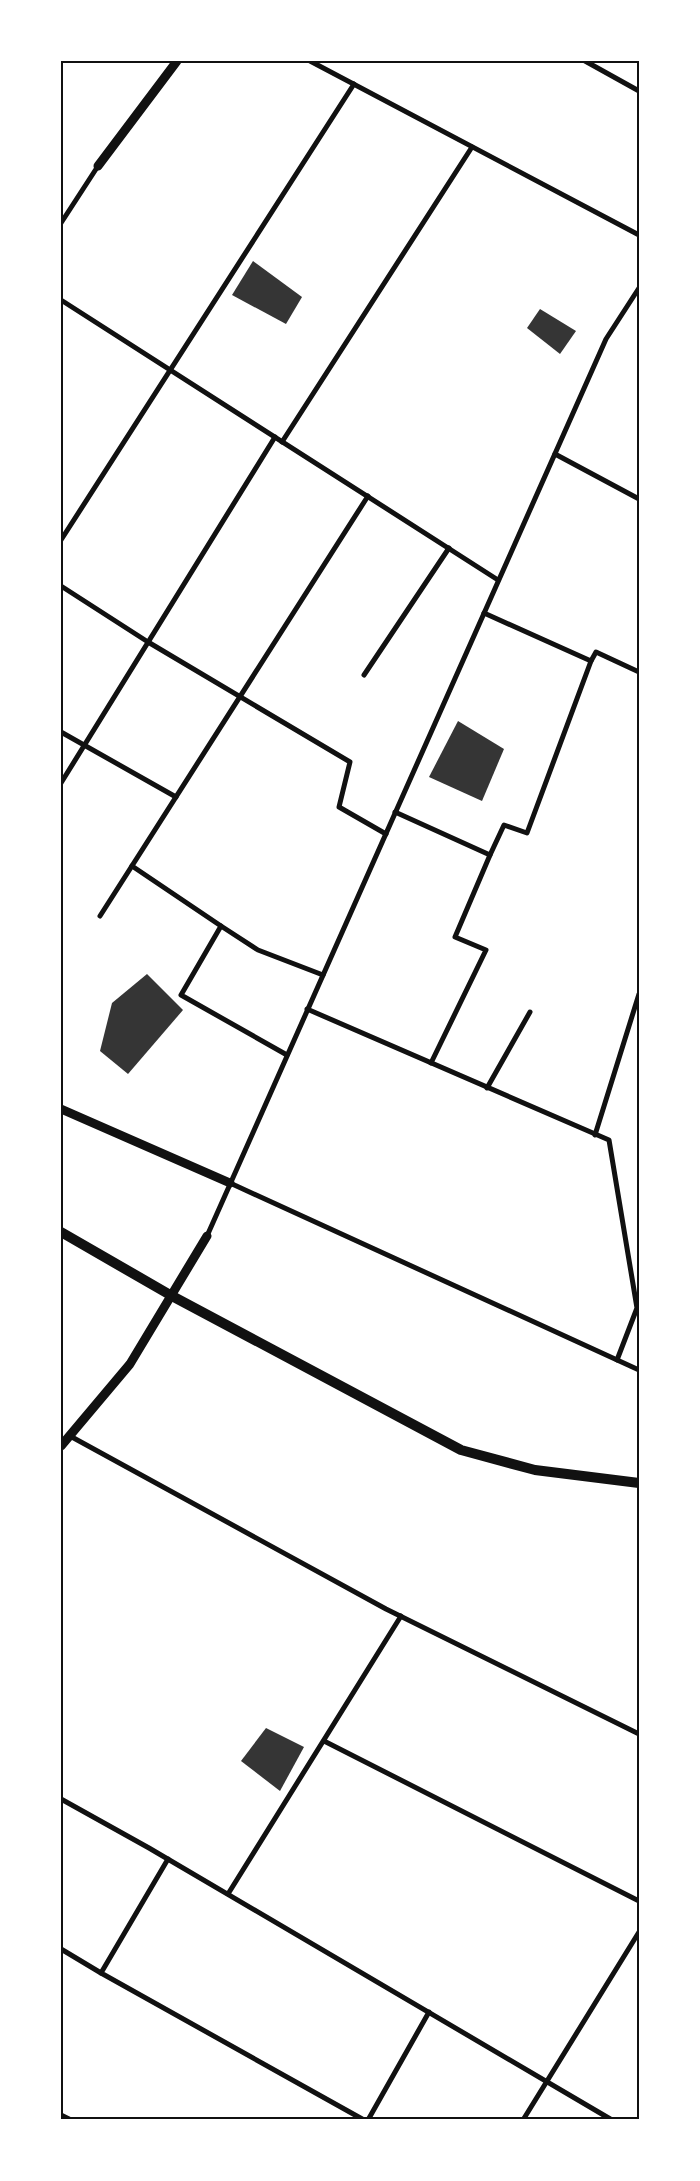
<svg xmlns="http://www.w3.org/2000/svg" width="700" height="2181" font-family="'Archivo Narrow',sans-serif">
<rect width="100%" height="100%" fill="#fff"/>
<g fill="#353535">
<path d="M253,261l49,36 -16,27 -54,-29z"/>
<path d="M540,309l36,22 -16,23 -33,-26z"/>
<path d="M458,721l46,28 -22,52 -53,-24z"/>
<path d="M147,974l36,36 -55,64 -28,-23 12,-48z"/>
<path d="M266,1728l38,19 -24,44 -39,-30z"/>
</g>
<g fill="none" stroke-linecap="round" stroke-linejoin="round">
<g stroke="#111" stroke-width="5">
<path d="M310,61l329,174"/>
<path d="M585,61l54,30"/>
<path d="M61,223l37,-57"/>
<path d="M61,300l437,280"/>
<path d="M282,442l190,-295"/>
<path d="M555,454l84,45"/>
<path d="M61,540l293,-456"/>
<path d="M61,586l87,56 202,120 -11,45 47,27"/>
<path d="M484,613l107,48"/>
<path d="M364,675l85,-127"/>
<path d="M61,732l115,65"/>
<path d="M61,783l214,-346"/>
<path d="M395,812l95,43 -35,82 31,13 -55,113"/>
<path d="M490,855l14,-30 23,8 64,-172 5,-9 43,20"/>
<path d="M132,866l89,60 -40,69 106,60"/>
<path d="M100,916l268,-420"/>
<path d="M221,926l37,24 65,25"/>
<path d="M307,1009l302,131 28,168 -20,52"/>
<path d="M487,1088l43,-76"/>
<path d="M595,1135l44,-141"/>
<path d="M230,1183l409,187"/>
<path d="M207,1236l399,-897 33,-51"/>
<path d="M70,1436l316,173 253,125"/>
<path d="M324,1741l315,160"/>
<path d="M61,1799l88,49 463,272"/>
<path d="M168,1859l-67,114 263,147"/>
<path d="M228,1894l173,-278"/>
<path d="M61,1949l40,24"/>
<path d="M61,2115l10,5"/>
<path d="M368,2120l61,-108"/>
<path d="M523,2120l116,-188"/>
</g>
<g stroke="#111" stroke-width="9">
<path d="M98,166l79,-105"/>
<path d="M61,1109l169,74"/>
<path d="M61,1446l69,-82 77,-128"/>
</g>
<path stroke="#111" stroke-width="10" d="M61,1232l111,64 289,154 74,20 104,13"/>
</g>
<rect width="700" height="2181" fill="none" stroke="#ffffff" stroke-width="125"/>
<rect x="62" y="62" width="576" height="2056" fill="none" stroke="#111" stroke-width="2"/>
</svg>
